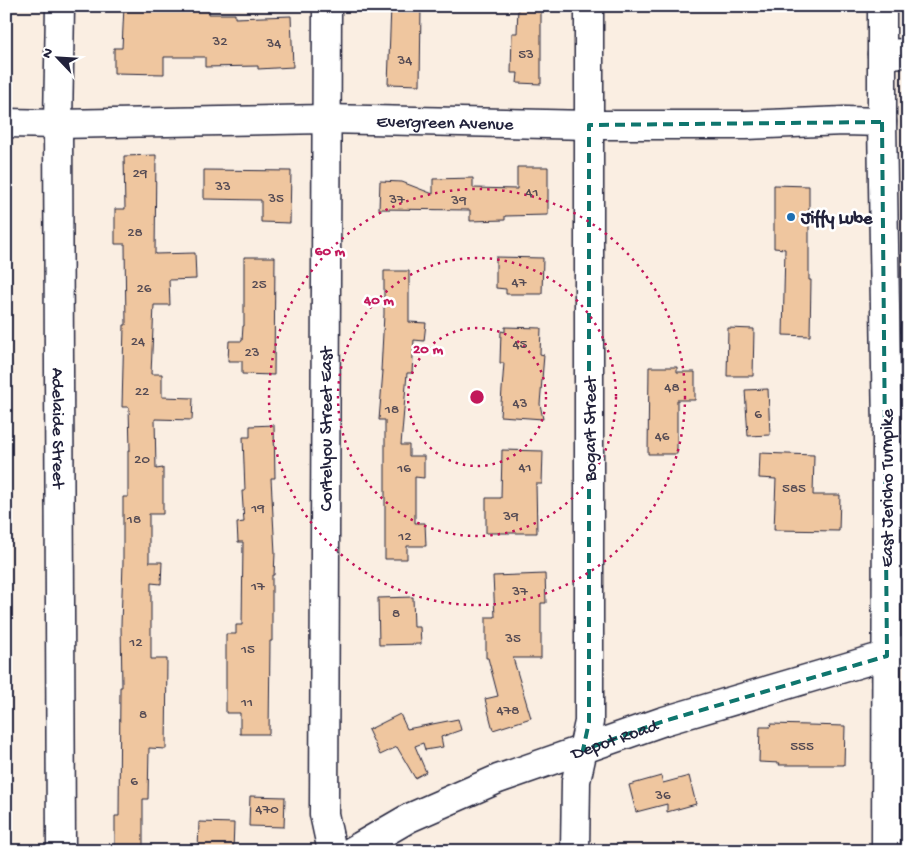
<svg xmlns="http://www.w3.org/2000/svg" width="914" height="857" font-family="'Gochi Hand',sans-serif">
<rect width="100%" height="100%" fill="#faeee2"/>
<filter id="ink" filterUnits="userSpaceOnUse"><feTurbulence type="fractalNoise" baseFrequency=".02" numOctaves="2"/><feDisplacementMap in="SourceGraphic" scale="10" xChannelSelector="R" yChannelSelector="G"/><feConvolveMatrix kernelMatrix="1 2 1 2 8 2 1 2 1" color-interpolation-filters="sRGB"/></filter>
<g filter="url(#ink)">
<g fill="#efc69f" stroke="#22223b">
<path d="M124,6h86l-1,8h26v4l56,-2 2,51 -35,2v-3l-53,1v-10h-41v17l-50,-1v-25h8z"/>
<path d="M391,6h30l-1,79 -32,-1z"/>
<path d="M518,6h23v78l-24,-1 1,-10h-7l1,-40h5z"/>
<path d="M156,155l-1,99 40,-1 1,26 -27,1 1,25h-16l-3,69h11v23l31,1 -1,22 -37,-1 1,50 7,-1v46h-14v48h13l-1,22 -10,-1v76h16l-1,90 -17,-1 -1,51h-5v52h-28v-35h4l1,-129h2l-1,-62 2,-63v-65h5v-47h2l-1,-43h-7l2,-82h2l-1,-81h-10v-35h10l-1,-53z"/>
<path d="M517,167h31v48l-43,1v4l-35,1v-11l-91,-1 1,-28 22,1 31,12v-15l40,-1v10l44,1z"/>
<path d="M204,170l87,1 -1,52 -29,-1v-22l-57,-1z"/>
<path d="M774,185l35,1v94h2l-1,56 -27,-1 2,-86 -11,-1z"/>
<path d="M244,257h31l-1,118 -32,-1v-13h-14l1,-20h13l1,-15h1z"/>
<path d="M496,257l47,1 -1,36h-36v-5l-10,-1z"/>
<path d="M384,271h25v51l17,1 -2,18 -10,-1 -2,33h-5l-6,72h8v11h15v22l-9,-1v46h10l1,23h-19v13h-22v-139h-6l4,-49h-2l3,-57z"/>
<path d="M505,327l36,1 -1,26 4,1 -4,49 3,15 -43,-3 4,-53h-4l1,-32 4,1z"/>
<path d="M728,328l26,1 -1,47h-26z"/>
<path d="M649,367h28v5h18v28h-18v54h-29z"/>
<path d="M768,389l2,46 -22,1 -3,-46z"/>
<path d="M274,425l1,53h-4l4,75 -1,22h-2v66h-2l-1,93h-29v-21h-14v-79h10v-9h6l1,-83h-5l-1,-19 7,-1 -2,-31h3l-2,-54h7v-11z"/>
<path d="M502,450l41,1 -1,33h-6l1,49h-51v-35h15z"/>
<path d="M760,453l54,2 -1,40h27l-1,36 -65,-1 2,-51 -17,-1z"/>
<path d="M545,574l1,29h-5v55h-28l18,60 -38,12 -8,-31 13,-3 -10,-38h-2v-41h9l-2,-41z"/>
<path d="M413,597l1,30h6l1,17 -42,1 -1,-47z"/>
<path d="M400,714l7,15 51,-10 3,11 -20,7 2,10 -18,3 -2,-7 -8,3 11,26 -11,6 -18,-31 -17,8 -12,-25z"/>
<path d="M771,724l74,2 -1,39h-65l1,-2 -21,-1 1,-35h10z"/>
<path d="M661,776l2,7 26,-7 7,28 -29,8v-8l-31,8 -7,-27z"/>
<path d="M250,796l35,1 -1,30 -35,-1z"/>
<path d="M199,822l35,1 -1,28 -35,-1z"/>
</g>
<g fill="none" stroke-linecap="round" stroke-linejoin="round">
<defs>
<g id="minor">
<path id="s1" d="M60,6l-2,118 3,727"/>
<path d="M327,6l-3,808 8,37"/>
<path d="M882,54l26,-1"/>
<path id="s2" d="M6,123l52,1 268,-5 263,6h157l98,-4 38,1"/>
<path id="s3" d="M352,851l57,-33 89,-39 166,-58 244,-72"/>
<path d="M575,851l1,-70 13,-59v-716"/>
</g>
<path id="major" d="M882,6v116l5,307 -1,422"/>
</defs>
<use href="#minor" stroke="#22223b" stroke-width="31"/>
<use href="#major" stroke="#22223b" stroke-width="31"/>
<use href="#minor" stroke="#fff" stroke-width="28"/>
<use href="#major" stroke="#fff" stroke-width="28"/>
</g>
</g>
<path fill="none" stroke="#0f766e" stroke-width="4" stroke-dasharray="10 6" stroke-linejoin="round" d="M882,122l5,534 -223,65 -81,29 6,-28v-597z"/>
<g fill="none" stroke="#c2185b" stroke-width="2.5" stroke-dasharray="2.5 5">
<circle cx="477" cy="397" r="69"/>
<circle cx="477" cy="397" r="139"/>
<circle cx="477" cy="397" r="208"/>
</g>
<circle fill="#1f6fb2" stroke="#fff" stroke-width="2" cx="791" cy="217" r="5"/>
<g text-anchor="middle" stroke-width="5" stroke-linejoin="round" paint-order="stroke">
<g font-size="15" fill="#554b54">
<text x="220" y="45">32</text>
<text x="274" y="47">34</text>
<text x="526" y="58">53</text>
<text x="405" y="64">34</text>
<text x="140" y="177">29</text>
<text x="223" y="190">33</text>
<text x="532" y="196">41</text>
<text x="276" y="202">35</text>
<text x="397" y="203">37</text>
<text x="459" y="204">39</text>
<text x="135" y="236">28</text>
<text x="519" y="286">47</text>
<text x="259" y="288">25</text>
<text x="144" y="292">26</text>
<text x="138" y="345">24</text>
<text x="520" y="348">45</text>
<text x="252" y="356">23</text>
<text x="672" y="391">48</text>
<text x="142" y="395">22</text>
<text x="520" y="407">43</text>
<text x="392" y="413">18</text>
<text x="758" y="418">6</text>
<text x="662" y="440">46</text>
<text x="142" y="463">20</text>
<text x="525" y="471">41</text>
<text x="404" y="472">16</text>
<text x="794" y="492">585</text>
<text x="258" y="512">19</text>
<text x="511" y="520">39</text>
<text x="134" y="523">18</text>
<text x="405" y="540">12</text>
<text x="258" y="590">17</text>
<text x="520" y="595">37</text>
<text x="396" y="617">8</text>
<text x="513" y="642">35</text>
<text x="136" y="646">12</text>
<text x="248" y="653">15</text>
<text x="247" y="706">11</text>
<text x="508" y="714">478</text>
<text x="143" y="718">8</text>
<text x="802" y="750">555</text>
<text x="134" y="785">6</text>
<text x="663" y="799">36</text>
<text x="267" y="813">470</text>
</g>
<g font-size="18" fill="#22223b" stroke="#fff">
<text dy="6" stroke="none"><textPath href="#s2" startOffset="439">Evergreen Avenue</textPath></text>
<text dy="6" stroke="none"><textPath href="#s1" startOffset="422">Adelaide Street</textPath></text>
<text transform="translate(325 429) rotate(-90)" y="6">Cortelyou Street East</text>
<text transform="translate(589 429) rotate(-90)" y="6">Bogart Street</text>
<text transform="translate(886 488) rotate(-90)" y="6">East Jericho Turnpike</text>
<text dy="6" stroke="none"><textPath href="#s3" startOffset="286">Depot Road</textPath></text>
</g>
<g font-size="18" font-weight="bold" fill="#22223b" stroke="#fff" text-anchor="start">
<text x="801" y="223">Jiffy Lube</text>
</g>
</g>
<circle cx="477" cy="397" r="8" fill="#c2185b" stroke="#fff" stroke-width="2.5"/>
<g font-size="15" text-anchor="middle" font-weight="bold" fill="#c2185b" stroke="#fff" stroke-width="5" stroke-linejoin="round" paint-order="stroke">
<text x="330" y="255">60 m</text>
<text x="379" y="304">40 m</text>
<text x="428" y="353">20 m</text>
</g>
<rect width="914" height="857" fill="none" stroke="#fff" stroke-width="25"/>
<rect x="12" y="12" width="889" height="832" fill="none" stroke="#22223b" stroke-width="2" filter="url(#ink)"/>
<g transform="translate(58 58) rotate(295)" stroke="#ffffff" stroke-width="4" paint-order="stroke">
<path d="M0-4L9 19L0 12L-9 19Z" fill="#22223b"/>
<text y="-8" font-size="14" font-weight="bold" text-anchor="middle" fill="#22223b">N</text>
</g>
</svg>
